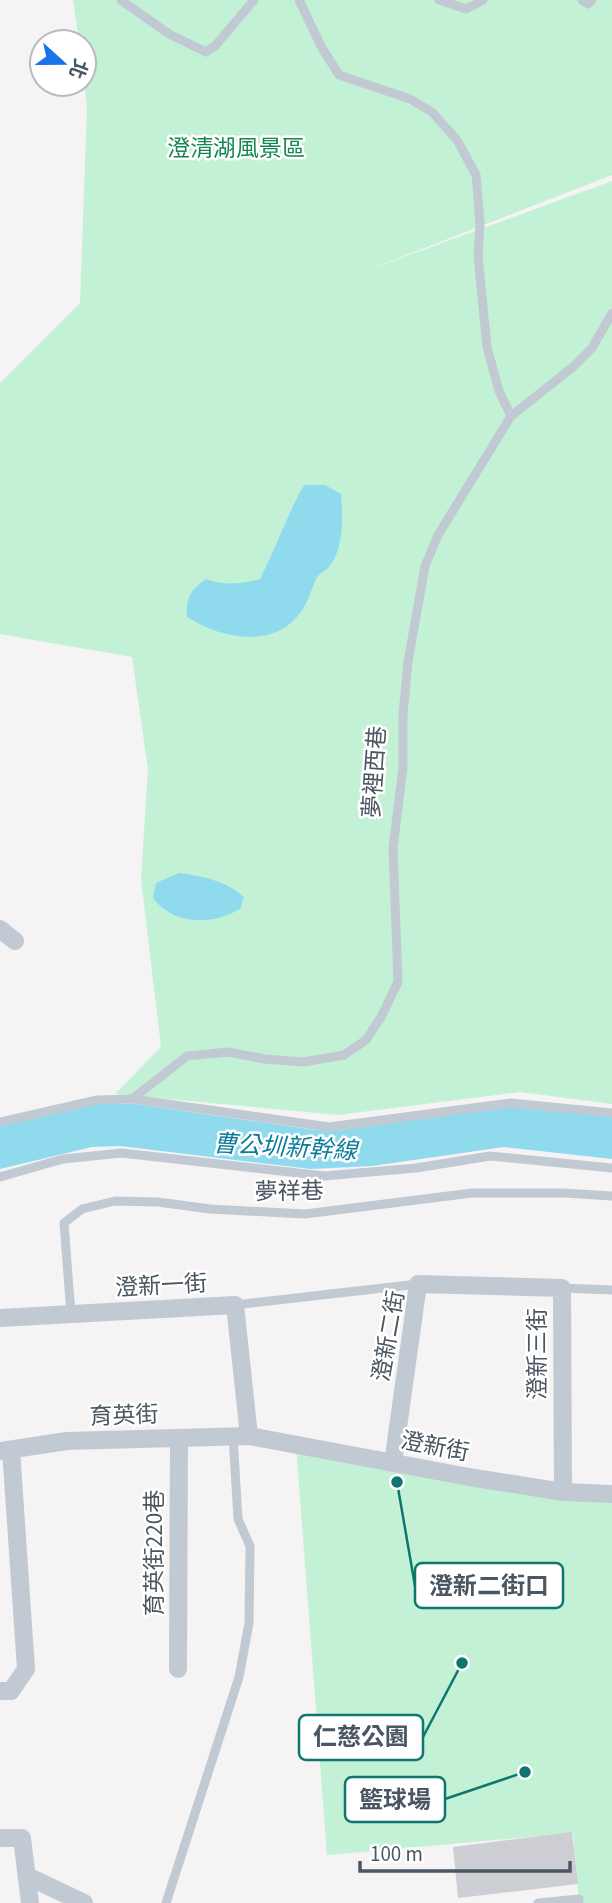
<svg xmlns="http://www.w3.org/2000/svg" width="612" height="1903" font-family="'Source Sans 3','Noto Sans TC',sans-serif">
<rect width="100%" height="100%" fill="#f5f3f3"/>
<g fill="#c3f1d5">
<path d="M73,0h539v175l-244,95 244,-89v923l-92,-12 -182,23 -223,-21 46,-47 -20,-168 7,-110 -16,-112 -132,-23v-251l80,-80 7,-196 -3,-24v-41h-5z"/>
<path d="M296,1445l316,49v409h-33l-6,-70 -246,22z"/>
</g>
<g fill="#90daee">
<path d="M304,485h21l16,9c2,22 3,57 -13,74 -4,4 -9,5 -12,11 -5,10 -8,25 -16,34 -26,37 -81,25 -113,4 -1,-19 3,-27 19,-38 18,7 35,5 54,0 16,-31 27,-64 44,-94z"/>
<path d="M179,873c24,3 47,8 65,24l-4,12c-28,17 -67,16 -87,-11l3,-15z"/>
<path d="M93,1104h42l181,26 47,-4 147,-21 102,10v44l-108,-12 -132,19 -61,3 -191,-23 -28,1 -92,22v-43z"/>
</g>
<path fill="#cdcfd5" d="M572,1832l6,52 -120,14 -5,-51z"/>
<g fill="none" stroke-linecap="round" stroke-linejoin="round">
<g stroke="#c1cad2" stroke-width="9">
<path d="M121,0l48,34 37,18 10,-7 38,-45"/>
<path d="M299,0l23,48 17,27 71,24 22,13 25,28 19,35 4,49 -2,32 9,91 12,44 12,25"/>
<path d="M439,0l27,9 17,-9"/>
<path d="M582,0l6,4 4,-4"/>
<path d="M132,1099l55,-43 41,-4 37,7 38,3 41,-7 22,-15 15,-23 17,-35 -5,-134 10,-81v-53l5,-52 17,-96 13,-31 73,-119 62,-49 19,-19 20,-35"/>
<path d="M0,1122l97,-22 35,-1 197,28 182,-24 101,10"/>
<path d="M0,1177l63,-18 59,-6 202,23 92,-8 74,-12 122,12"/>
<path d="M562,1288l50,2"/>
<path d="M235,1305l183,-21"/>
<path d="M71,1314l-7,-91 18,-14 33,-8 43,1 52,7 95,5 167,-21h92l48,3"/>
<path d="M166,1903l73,-226 10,-54 1,-77 -12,-27 -5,-83"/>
<path d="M538,1903l41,-4v4"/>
</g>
<g stroke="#c1cad2" stroke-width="18">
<path d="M0,929l15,12"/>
<path d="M0,1318l235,-13 14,131"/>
<path d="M0,1451l67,-10 182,-5 220,41 94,15 49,2"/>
<path d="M393,1463l25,-179 144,4 1,204"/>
<path d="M178,1669l1,-231"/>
<path d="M0,1691h11l15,-22 -15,-219"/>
<path d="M0,1838h22l8,65"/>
<path d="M27,1876l57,27"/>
</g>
</g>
<g text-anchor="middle" stroke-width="5" stroke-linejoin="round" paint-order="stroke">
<g font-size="23" fill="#17864f" stroke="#fff">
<text x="236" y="156">澄清湖風景區</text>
</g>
<g font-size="23" fill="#4a5661" stroke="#fff">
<text transform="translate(374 772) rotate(-86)" y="8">夢裡西巷</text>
<text transform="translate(289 1191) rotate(-1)" y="8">夢祥巷</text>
<text transform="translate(161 1285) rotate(-3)" y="8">澄新一街</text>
<text transform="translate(388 1336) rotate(-80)" y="8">澄新二街</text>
<text transform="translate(537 1354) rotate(-90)" y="8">澄新三街</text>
<text transform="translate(124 1415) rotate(-2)" y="8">育英街</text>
<text transform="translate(435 1446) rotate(11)" y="8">澄新街</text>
<text transform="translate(154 1553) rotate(-90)" y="8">育英街220巷</text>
</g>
<g font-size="24" font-style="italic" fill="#0c7c9b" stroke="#fff">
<text transform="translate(285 1147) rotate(3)" y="8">曹公圳新幹線</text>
</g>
</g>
<path fill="none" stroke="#0f766e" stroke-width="2.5" d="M397 1482L415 1586M462 1663L423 1737M525 1772L445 1799"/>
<g fill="#0f766e" stroke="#fff" stroke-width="2.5">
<circle cx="397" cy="1482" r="7"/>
<circle cx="462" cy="1663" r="7"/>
<circle cx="525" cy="1772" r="7"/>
</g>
<g fill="#fff" stroke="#0f766e" stroke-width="2.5">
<rect x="415" y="1563" width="148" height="45" rx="7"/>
<rect x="299" y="1715" width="124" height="45" rx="7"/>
<rect x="345" y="1777" width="100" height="45" rx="7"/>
</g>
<g font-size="24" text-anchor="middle" font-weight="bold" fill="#4a5661">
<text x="489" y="1594">澄新二街口</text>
<text x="361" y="1745">仁慈公園</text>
<text x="395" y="1808">籃球場</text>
</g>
<g transform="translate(63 63) rotate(111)"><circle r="33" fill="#ffffff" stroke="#b7bbc0" stroke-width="2"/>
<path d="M0-5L12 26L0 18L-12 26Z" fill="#1a73e8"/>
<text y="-10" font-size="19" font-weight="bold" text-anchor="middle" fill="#4a5661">北</text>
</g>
<path d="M360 1861v10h210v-10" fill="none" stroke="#4a5661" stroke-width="3.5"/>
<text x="370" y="1861" font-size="21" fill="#4a5661" stroke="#ffffff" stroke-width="5" paint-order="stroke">100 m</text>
</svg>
